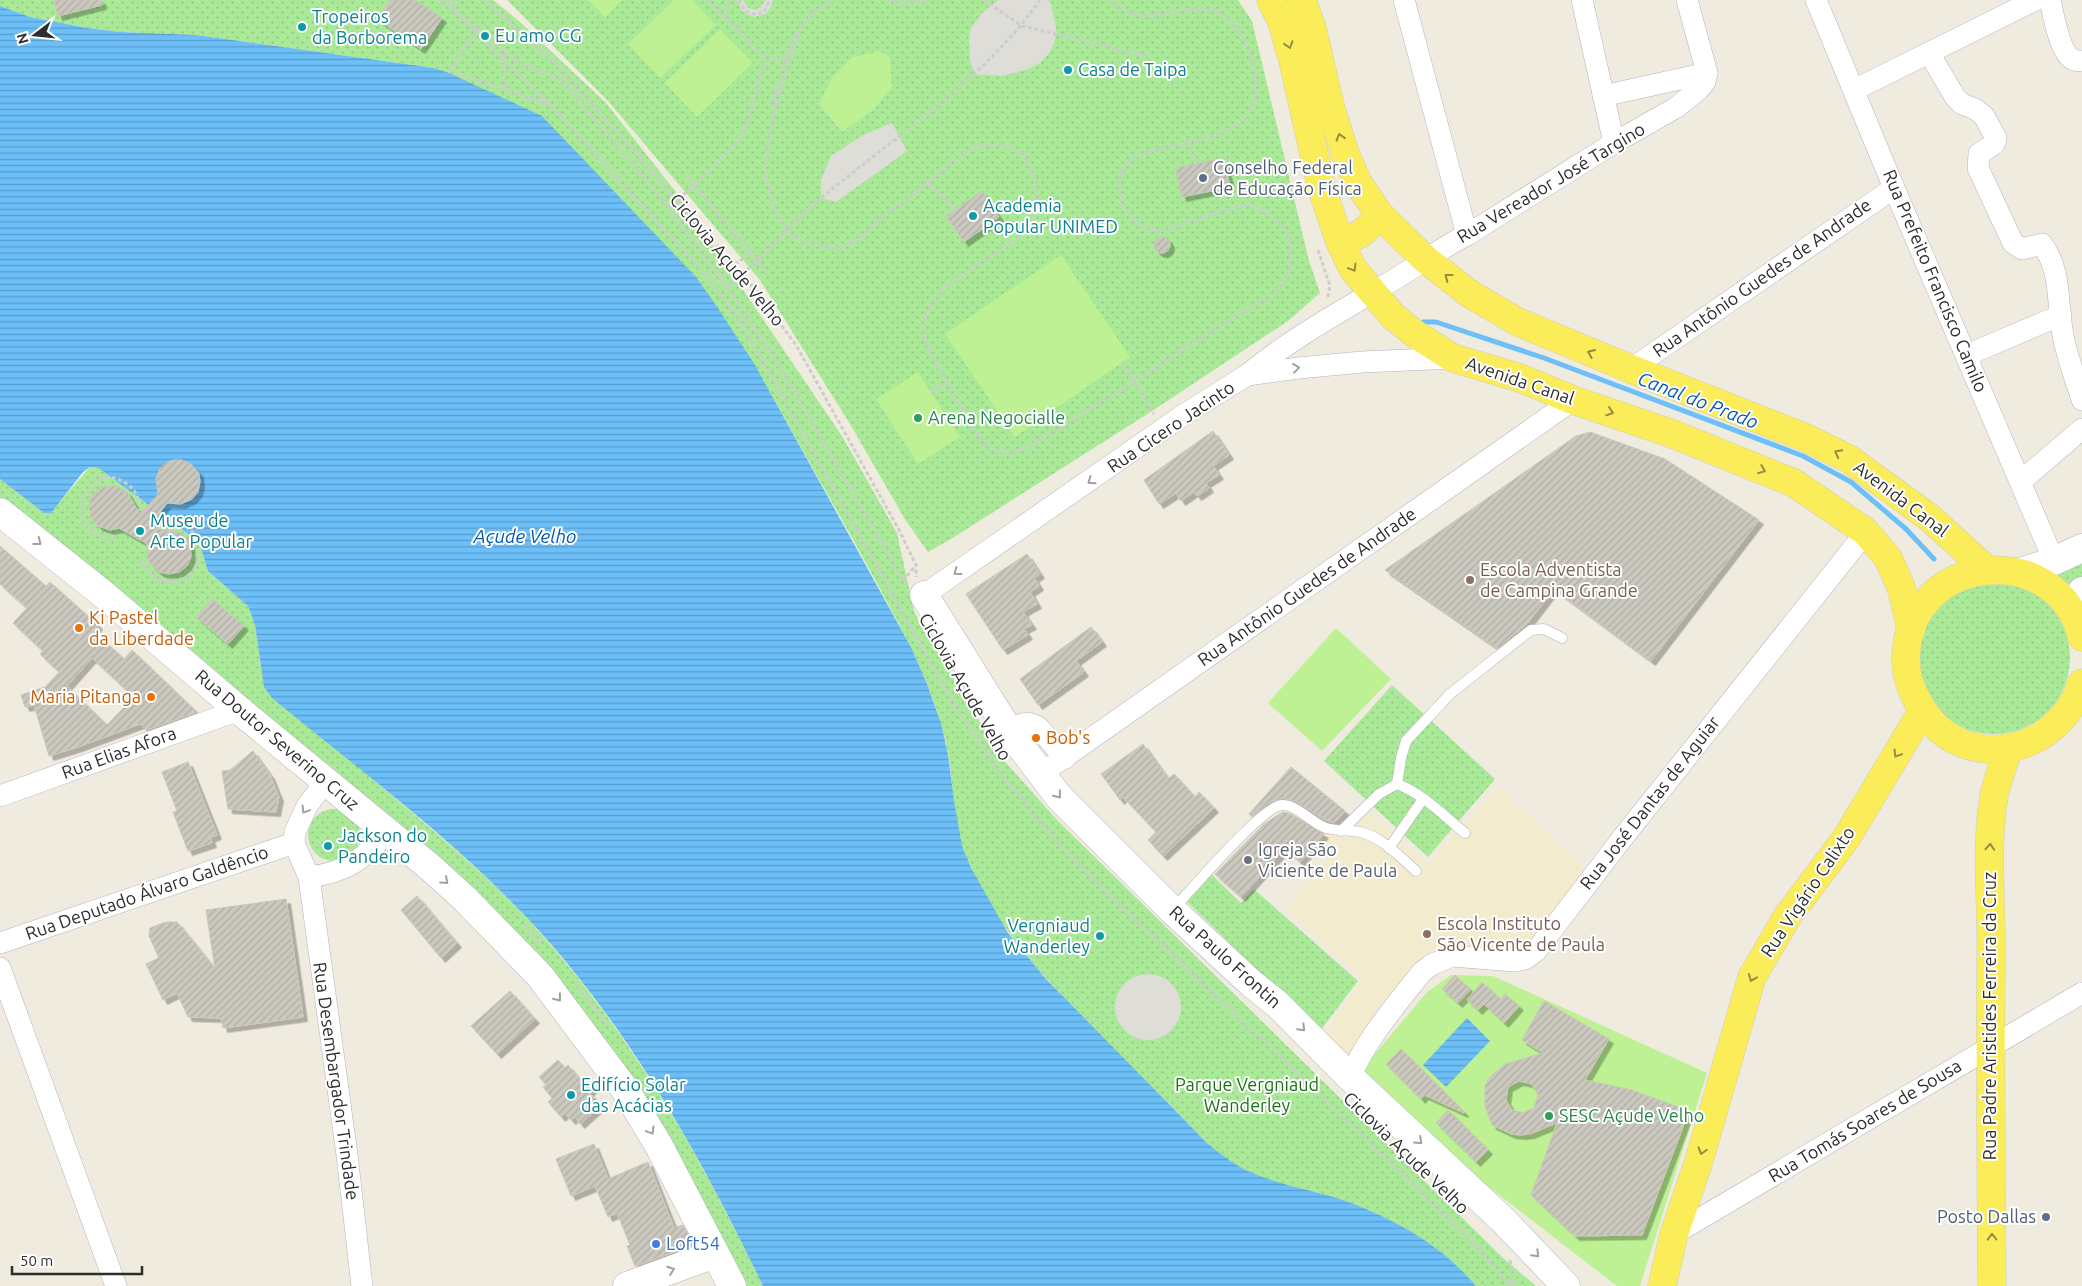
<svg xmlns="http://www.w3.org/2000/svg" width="2082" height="1286" font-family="Ubuntu,sans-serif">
<defs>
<pattern id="grass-dots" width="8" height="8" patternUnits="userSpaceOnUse" patternTransform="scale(1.25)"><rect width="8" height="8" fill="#a9e998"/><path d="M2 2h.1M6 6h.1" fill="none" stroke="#92c883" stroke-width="1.8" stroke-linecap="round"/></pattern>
<pattern id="water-rules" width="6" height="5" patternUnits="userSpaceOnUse" patternTransform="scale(1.25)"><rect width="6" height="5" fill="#6cbff8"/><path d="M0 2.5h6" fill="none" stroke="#599cc9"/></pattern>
<pattern id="building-hatch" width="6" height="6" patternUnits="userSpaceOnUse" patternTransform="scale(1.25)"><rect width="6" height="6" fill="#cbc8bf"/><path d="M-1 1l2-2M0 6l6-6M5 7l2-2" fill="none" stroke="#afaca4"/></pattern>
<filter id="shadow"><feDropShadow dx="4.5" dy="4.5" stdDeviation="0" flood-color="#0004"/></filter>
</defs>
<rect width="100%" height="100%" fill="#f0ebdf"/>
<path fill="#f2ebce" d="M1498,787l91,86 -68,87 -71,-2 -99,102 -27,-27 39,-54 -78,-69 49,-61 -13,-11 7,-8 14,10 23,-31 63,55z"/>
<g fill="url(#grass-dots)">
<path d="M0,0h493l27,22 86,81 77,98 159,235 55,97 17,78 5,11 71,117 17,25 50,56 445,437 34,29h-60c-34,-41 -83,-68 -133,-86 -28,-10 -60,-14 -88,-25 -18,-8 -33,-20 -48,-32 -35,-35 -71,-71 -106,-107 -55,-56 -110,-112 -138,-187 -12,-30 -9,-65 -15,-97 -7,-36 -21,-70 -36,-103 -34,-66 -70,-129 -106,-193 -41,-73 -79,-145 -136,-206l-236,-182 -238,-33 -75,-3 -34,-4 -57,-11 -30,-11z"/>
<path d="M507,0h731l14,21 57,240 11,32 -32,28 -136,90 -201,128 -23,13 -22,-31 -56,-97 -90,-144 -152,-179z"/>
<path d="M90,467h7l102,75 9,29 40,35 7,19 9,62c48,41 97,82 145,123 46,39 93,79 133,125 92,104 161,226 221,351h-23l-212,-328 -528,-453v-26l44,34h6z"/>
<path d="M2082,551v29l-6,21 -20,-12 -1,-24z"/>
<circle cx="1994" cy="658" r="76"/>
<path d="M1392,685l103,94 -67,78 -104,-96z"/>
<circle cx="334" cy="835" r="26"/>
<path d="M1205,868l36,35 13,-14 104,92 -38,50 -141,-137z"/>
</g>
<g fill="#bdf194">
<path d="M588,0h34l-17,17z"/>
<path d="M674,0h18l24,25 -56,53 -32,-34z"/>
<path d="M720,29l33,34 -56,54 -32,-34z"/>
<path d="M879,51l11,6 2,30 -18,22 -32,23 -23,-28 13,-26 19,-20z"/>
<path d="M1061,255l69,102 -115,80 -70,-103z"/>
<path d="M918,372l42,65 -42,27 -42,-65z"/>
<path d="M1336,628l55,51 -69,72 -54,-48z"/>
<path d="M1451,975l42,1 214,97 -67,213h-23l-166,-128 -92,-85 68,-81z"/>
</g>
<g fill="#dfddd7">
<path d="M737,0h6l5,8 7,2 6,-3 4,-7h8l-3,9 -5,5 -11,3 -11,-5z"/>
<path d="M998,0h50l3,4 5,23 -1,14 -6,12 -9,10 -12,6 -26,7 -27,-2 -5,-13 -1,-22 2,-11 12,-16z"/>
<path d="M892,123l15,28 -71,51 -15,-4v-18l10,-24 32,-21z"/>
<circle cx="1148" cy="1007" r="33"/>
</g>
<g fill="url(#water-rules)">
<path d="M0,6l30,11 57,11 34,4 75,3 238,33 15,5 93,43 154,161 22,31 37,57 157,284 15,35 14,39 7,31 6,47 8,45 9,22 37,65 38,46 161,164c15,12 30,24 48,31 28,12 60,16 88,26 50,18 99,45 133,86h-713c-60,-125 -128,-248 -221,-352 -79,-88 -179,-161 -270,-236l-8,-11 -9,-62 -7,-19 -40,-35 -9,-29 -102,-75h-7l-7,5 -32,41h-7l-44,-34z"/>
<path d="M1467,1018l23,23 -44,46 -23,-22z"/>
</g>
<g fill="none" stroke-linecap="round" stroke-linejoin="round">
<path stroke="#6cbff8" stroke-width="5" d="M1423,322h13l108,36 259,98 48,26 55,47 28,30"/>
</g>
<g fill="url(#building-hatch)" stroke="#ccc7b8" fill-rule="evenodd" filter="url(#shadow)">
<path d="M54,0h47l1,5 -44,11z"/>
<path d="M390,0h25l27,18 -21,31 -44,-30z"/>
<path d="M1224,158l6,29 -48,10 -6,-29z"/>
<path d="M982,191l17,26 -35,25 -18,-26z"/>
<circle cx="1162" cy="245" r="8"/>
<path d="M1213,431l16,24 -16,11 6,9 -13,8 3,5 -12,8 -3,-4 -13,9 -5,-8 -17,11 -15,-24z"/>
<path d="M1590,432l75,27 94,61 -108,141 -97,-72 -27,35 -30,24 -112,-78 191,-134z"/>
<path d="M173,460h9l9,4 8,9 1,9 -2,10 -6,7 -11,5 -14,-1 -18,24 29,5 6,3 6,8 1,14 -4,9 -8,6 -11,2 -9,-2 -8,-7 -3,-6 -1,-15 -28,-16 -9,2 -12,-4 -7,-9 -2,-10 2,-9 4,-6 8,-5 12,-1 12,6 13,22 18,-19 -2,-16 3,-9 7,-7z"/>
<path d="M0,546l46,40 4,-4 48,43 -4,6 30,28 8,-9 65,62 -51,18 -6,-6 -62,23 -29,9 -15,-51 -9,2 -4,-12 24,-8 14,-15 -19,-18 3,-3 -30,-28 14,-15 -27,-24zM92,658l42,39 -27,28 -40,-39z"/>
<path d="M1027,554l13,20 -6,4 5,8 -9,6 7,12 -14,8 9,13 -8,4 4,6 -25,15 -37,-56z"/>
<path d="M212,599l32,27 -16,18 -32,-27z"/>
<path d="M1091,627l11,15 -26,19 8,11 -46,33 -18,-26z"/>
<path d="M1143,744l25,35 6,-5 21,23 4,-5 15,16 -51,48 -15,-16 8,-8 -33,-35 -3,3 -19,-26z"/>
<path d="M253,751l17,24 9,22 -3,15 -48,-3 -6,-38 8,-1z"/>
<path d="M188,762l29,73 -7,3 2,5 -24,8 -15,-39 4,-1 -15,-39z"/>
<path d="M1291,767l54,44 -11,12 -10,-4 -27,-17 -14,-4 -14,5 -17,14 -3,-3z"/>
<path d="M1283,812l8,2 33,20 -24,28 -15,-14 -44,49 -26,-23 49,-50z"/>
<path d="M417,896l40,47 -16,15 -40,-48z"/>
<path d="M286,899l17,118 -80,11 -2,-10 -33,-1 -11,-24 -14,7 -17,-36 13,-6 -10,-22 1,-8 16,-6h11l38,47 -9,-59z"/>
<path d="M1455,975l16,15 -13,13 -16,-14z"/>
<path d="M1482,982l18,17 5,-5 14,12 -15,17 -20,-19 -6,6 -11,-10z"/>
<path d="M510,991l25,28 -38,35 -26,-28z"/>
<path d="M1544,1001l65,38 -24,41 47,10 57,21 -47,124 -67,1 -44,-41 26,-72 -27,11 -9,1 -10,-1 -19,-9 -7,-19v-20l5,-9 15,-13 38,-11 -21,-13zM1519,1081l13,3 6,11 -4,13 -11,5 -11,-3 -6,-10 2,-13z"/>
<path d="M1401,1049l63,63v1l-40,-18 -3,4 -35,-35z"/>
<path d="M558,1060l7,8 3,-3 13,16 2,-2 9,10 -3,3 5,6 -4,3 7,8 -17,15 -5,-7 -4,3 -6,-7 -4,4 -13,-15 4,-4 -9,-11 3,-2 -7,-8z"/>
<path d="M1448,1110l40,40 -12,12 -40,-39z"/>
<path d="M594,1144l14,35 40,-17 26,66 9,-3 10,20 -58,21 -8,-20 3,-1 -13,-32 -9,4 -13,-31 -24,10 -15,-37z"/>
</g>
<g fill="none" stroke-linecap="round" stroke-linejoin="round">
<defs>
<g id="lane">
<path d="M1397,784l4,-26 5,-17 44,-47 81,-64 13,-1 18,9"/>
<path d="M1341,831l38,-37 18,-10c25,9 47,32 68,49"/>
<path d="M1389,848l34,-49"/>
<path d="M1173,909c17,-17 90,-104 109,-104 16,0 29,18 44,23 11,3 23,2 34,4 22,5 40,25 56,39"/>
</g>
<g id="street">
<path d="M1404,0l63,235"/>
<path d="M1582,0l32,143"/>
<path d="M1816,0l78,188 160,373"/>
<path d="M2050,0c3,13 10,55 24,60 1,1 7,1 8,1"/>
<path d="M1929,53l26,44 7,7 13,5 9,7 12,22 -1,5 -16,11 -1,14 35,75 9,6 20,-5c19,26 15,55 20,85 3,24 13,48 20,71"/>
<path d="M1854,90l181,-90"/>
<path d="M1603,96l104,-23"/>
<path d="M1967,355l94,-40"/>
<path d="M1631,369l263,-181"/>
<path d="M1247,375c49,-41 107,-70 161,-104 20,-12 38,-26 59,-36l147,-92 63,-36 22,-18 6,-7 2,-9 -20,-73"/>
<path d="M2021,481l61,-52"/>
<path d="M924,595l258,-179 65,-41 52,-7 63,-6 91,-4"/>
<path d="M1009,731c9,-7 19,-10 29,-4l27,31"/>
<path d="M1042,773l531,-373"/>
<path d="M325,782l-18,24 -12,26 -1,11 15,34 38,278 15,131"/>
<path d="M0,796l239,-86"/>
<path d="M309,877c39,-5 53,-17 78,-45"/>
<path d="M0,943l294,-100"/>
<path d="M0,968l116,318"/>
<path d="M1350,1077c17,-39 46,-72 72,-105l9,-7 21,-9 63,5 10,-2 11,-8 88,-115 242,-304"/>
<path d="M1674,1234l408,-241"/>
</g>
<g id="secondary">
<path d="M0,512l103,82 136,116 192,158 34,31 75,77 86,115 33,55 73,140"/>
<path d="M2020,572l34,-11 28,-13"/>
<path d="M924,595l85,136 50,66 113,113 80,74 25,20 73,73 154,144 62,65"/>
<path d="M2081,631l-2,-31 3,-9"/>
<path d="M627,1286l88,-32"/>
</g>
<g id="primary">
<path d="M1271,0l11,22 11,39 29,128 18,53 13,27 40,47 22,18 38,24 67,20 53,22 100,34 121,49 72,49 22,26 13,29 10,42"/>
<path d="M1302,0l10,28 19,81 14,44 13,30 21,31 46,45 45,35 48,28 113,47 173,68 45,22 81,59 56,51"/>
<path d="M1340,242c20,-6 27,-11 39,-28"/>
<path d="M2082,637c-25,-100 -174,-83 -176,20 -1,15 4,30 11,43 37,75 140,60 165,-17"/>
<path d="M1662,1286l12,-52 24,-70 54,-187 35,-60 60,-80 75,-125"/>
<path d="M1992,1286c-1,-110 -2,-220 -1,-331 1,-53 -6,-106 3,-159 3,-16 10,-32 14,-47"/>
</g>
</defs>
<use href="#lane" stroke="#b3b3c2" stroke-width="11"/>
<use href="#street" stroke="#b3b3c2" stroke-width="22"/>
<use href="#secondary" stroke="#b3b3c2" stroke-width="29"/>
<use href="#primary" stroke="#cdcdcd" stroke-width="29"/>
<g stroke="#cdcdcd" stroke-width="3" stroke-dasharray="4 2.5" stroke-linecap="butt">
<path d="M441,0l20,16 14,16 76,73 134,147 27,30 29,41 25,43 186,335 42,64 62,76 51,52 123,116 238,228 43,49"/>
<path d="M450,0l8,12"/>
<path d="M484,0l75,66 83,94 62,73 39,41 53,71 102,183 18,37v12"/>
<path d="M708,0l57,58 21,1"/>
<path d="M739,0l6,11 9,3 10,-2 6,-12"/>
<path d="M887,0c14,3 27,5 40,0"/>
<path d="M911,0h2"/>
<path d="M984,0l38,26 128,31"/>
<path d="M723,16l8,-16"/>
<path d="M466,20l53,43 42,16 100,119 66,89 46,69 133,228"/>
<path d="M476,30l-26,41 98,33"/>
<path d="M799,31l-24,78 -7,34 -2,34 7,27 13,27 20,12 32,6 21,-10 19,-17 86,-69 21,-9 19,1 17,7 13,24 4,28 -6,20 -15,15 -70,47 -17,20 -5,12 -1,14 4,17 49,86 13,13 18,5 19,-5 108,-67 110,-71 28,-14 14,-20 4,-21 -3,-22 -17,-18 -19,-9 -17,1 -76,25c-19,-7 -32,-12 -38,-33 -23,-83 154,-25 133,-128 -5,-24 -13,-43 -33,-58 -25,-13 -53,6 -83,2 -10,-2 -22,-10 -30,-15"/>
<path d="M506,89l-4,-31 5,-6"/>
<path d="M774,108l-1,-6c13,-43 18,-82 62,-102"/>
<path d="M1188,143l7,21"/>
<path d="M687,177l81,96"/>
<path d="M928,183l28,26"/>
<path d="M668,207l26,-21 24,-23 27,-32 20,-73"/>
<path d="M1318,250l12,36 -2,11"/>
<path d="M720,277l31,-25"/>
<path d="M727,287c34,-27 61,-61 94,-89 76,-63 161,-116 219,-198"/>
<path d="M1122,363l13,18 19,33"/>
<path d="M931,392l16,-9"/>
<path d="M115,537c-59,1 -29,-83 12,-53 9,6 13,16 12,27"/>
<path d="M142,560c4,10 11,18 22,21 50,11 45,-78 -8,-55"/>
<path d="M903,581l13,-16"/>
<path d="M525,926l16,17"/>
<path d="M578,986l29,39"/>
<path d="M1510,1260l4,26"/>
</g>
<use href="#lane" stroke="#fff" stroke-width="10"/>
<use href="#street" stroke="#fff" stroke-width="21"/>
<use href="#secondary" stroke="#fff" stroke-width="28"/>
<use href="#primary" stroke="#fbec59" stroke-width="28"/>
</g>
<defs><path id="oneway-chevron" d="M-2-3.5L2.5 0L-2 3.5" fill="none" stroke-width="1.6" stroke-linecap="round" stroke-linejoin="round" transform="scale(1.25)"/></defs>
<g stroke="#948c43">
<use href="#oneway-chevron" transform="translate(1289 45) rotate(73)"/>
<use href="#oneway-chevron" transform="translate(1340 137) rotate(-107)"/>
<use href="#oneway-chevron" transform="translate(1353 268) rotate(59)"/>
<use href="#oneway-chevron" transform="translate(1448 277) rotate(-143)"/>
<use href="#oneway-chevron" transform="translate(1591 353) rotate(-157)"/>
<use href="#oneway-chevron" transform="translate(1610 412) rotate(19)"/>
<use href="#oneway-chevron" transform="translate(1838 453) rotate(-153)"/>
<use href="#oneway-chevron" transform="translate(1762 470) rotate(22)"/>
<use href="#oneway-chevron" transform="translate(1897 754) rotate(121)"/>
<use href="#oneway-chevron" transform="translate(1990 847) rotate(-86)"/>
<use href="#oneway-chevron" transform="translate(1752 978) rotate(112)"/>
<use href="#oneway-chevron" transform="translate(1702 1151) rotate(106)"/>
<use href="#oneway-chevron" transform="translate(1992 1237) rotate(-91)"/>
</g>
<g stroke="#a0a0a0">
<use href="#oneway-chevron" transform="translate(1296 368) rotate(-7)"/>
<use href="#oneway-chevron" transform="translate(1091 481) rotate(145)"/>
<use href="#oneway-chevron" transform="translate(38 542) rotate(38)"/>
<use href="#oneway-chevron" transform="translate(957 572) rotate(144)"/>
<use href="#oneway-chevron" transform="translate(1058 795) rotate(51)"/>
<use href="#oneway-chevron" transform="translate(305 810) rotate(121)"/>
<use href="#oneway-chevron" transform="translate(445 881) rotate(42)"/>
<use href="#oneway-chevron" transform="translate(558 998) rotate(52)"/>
<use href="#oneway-chevron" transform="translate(1302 1028) rotate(45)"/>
<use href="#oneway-chevron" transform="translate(651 1131) rotate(59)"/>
<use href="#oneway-chevron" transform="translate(1419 1141) rotate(43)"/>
<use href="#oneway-chevron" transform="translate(1536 1254) rotate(45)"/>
<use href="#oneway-chevron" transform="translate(671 1270) rotate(-20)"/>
</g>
<g fill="#0f9aa8" stroke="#fff" stroke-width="2">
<circle cx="302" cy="27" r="5"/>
<circle cx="485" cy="36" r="5"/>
<circle cx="1068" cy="70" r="5"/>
<circle cx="973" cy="216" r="5"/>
<circle cx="140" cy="531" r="5"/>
<circle cx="328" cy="846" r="5"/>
<circle cx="1100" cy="936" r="5"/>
<circle cx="571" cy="1095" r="5"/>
</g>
<g fill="#5c6f8a" stroke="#fff" stroke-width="2">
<circle cx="1203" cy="178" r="5"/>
<circle cx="2046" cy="1217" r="5"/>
</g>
<g fill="#2e9e5b" stroke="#fff" stroke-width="2">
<circle cx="918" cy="418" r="5"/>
<circle cx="1549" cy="1116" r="5"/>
</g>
<g fill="#8d6e63" stroke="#fff" stroke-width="2">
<circle cx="1470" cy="580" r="5"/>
<circle cx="1427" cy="934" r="5"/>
</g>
<g fill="#e8710a" stroke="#fff" stroke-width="2">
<circle cx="79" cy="628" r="5"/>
<circle cx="151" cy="697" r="5"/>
<circle cx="1036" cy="738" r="5"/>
</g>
<circle fill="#6b7280" stroke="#fff" stroke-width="2" cx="1248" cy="860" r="5"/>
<circle fill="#3f7fe0" stroke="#fff" stroke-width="2" cx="656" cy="1244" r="5"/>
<g text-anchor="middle" stroke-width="4" stroke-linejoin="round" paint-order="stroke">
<g font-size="18" fill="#0d838f" stroke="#fff" text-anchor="start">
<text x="312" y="23">Tropeiros<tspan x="312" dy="21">da Borborema</tspan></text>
<text x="495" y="42">Eu amo CG</text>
<text x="1078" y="76">Casa de Taipa</text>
<text x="983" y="212">Academia<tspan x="983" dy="21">Popular UNIMED</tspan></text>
<text x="150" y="527">Museu de<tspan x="150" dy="21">Arte Popular</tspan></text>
<text x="338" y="842">Jackson do<tspan x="338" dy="21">Pandeiro</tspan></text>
<text x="1090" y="932" text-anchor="end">Vergniaud<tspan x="1090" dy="21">Wanderley</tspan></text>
<text x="581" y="1091">Edifício Solar<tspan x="581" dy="21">das Acácias</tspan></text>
</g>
<g font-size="18" fill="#4e5e75" stroke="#fff" text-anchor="start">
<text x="1213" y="174">Conselho Federal<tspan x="1213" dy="21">de Educação Física</tspan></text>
<text x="2036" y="1223" text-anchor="end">Posto Dallas</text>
</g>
<g font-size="18" fill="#2d2d2d" stroke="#fff">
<text transform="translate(1551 183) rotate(-31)" y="6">Rua Vereador José Targino</text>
<text transform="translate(727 260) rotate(50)" y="6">Ciclovia Açude Velho</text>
<text transform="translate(1762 278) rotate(-35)" y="6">Rua Antônio Guedes de Andrade</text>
<text transform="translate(1935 281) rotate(67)" y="6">Rua Prefeito Francisco Camilo</text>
<text transform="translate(1520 381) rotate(19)" y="6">Avenida Canal</text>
<text transform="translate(1171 427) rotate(-34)" y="6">Rua Cicero Jacinto</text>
<text transform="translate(1901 499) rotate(37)" y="6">Avenida Canal</text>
<text transform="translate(1307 587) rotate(-35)" y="6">Rua Antônio Guedes de Andrade</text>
<text transform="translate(965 687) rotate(60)" y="6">Ciclovia Açude Velho</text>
<text transform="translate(277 740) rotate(40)" y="6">Rua Doutor Severino Cruz</text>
<text transform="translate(119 753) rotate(-20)" y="6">Rua Elias Afora</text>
<text transform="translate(1650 803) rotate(-52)" y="6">Rua José Dantas de Aguiar</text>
<text transform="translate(1808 892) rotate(-56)" y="6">Rua Vigário Calixto</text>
<text transform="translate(147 893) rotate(-19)" y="6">Rua Deputado Álvaro Galdêncio</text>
<text transform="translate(1225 957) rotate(42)" y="6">Rua Paulo Frontin</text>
<text transform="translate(1990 1016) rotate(-90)" y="6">Rua Padre Aristides Ferreira da Cruz</text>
<text transform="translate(336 1081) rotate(82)" y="6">Rua Desembargador Trindade</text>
<text transform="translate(1865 1121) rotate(-31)" y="6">Rua Tomás Soares de Sousa</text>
<text transform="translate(1406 1153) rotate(44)" y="6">Ciclovia Açude Velho</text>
</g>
<g font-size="18" fill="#27864d" stroke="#fff" text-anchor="start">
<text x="928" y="424">Arena Negocialle</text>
<text x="1559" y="1122">SESC Açude Velho</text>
</g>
<g font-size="18" fill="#785e54" stroke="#fff" text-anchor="start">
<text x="1480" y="576">Escola Adventista<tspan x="1480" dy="21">de Campina Grande</tspan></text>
<text x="1437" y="930">Escola Instituto<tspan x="1437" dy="21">São Vicente de Paula</tspan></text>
</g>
<g font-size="18" fill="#c56008" stroke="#fff" text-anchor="start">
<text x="89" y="624">Ki Pastel<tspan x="89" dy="21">da Liberdade</tspan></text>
<text x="141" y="703" text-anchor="end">Maria Pitanga</text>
<text x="1046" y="744">Bob's</text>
</g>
<g font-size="18" fill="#5b616d" stroke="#fff" text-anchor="start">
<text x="1258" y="856">Igreja São<tspan x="1258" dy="21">Viciente de Paula</tspan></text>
</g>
<g font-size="18" fill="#1c7215" stroke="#fff">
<text x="1247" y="1091">Parque Vergniaud<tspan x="1247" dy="21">Wanderley</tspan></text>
</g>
<g font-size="18" fill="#366cbe" stroke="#fff" text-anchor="start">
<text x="666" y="1250">Loft54</text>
</g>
<g font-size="19" font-style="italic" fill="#035aac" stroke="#fff">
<text transform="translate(1698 400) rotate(21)" y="7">Canal do Prado</text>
<text x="525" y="543">Açude Velho</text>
</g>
</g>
<g transform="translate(35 35) rotate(254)" stroke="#ffffff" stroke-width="4" paint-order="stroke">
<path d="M0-4L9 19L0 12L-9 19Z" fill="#2d2d2d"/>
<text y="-8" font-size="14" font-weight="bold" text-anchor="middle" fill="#2d2d2d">N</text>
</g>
<path d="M12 1266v8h130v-8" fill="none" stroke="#2d2d2d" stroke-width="2.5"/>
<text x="20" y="1266" font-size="15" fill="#2d2d2d" stroke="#ffffff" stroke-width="4" paint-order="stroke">50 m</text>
</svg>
